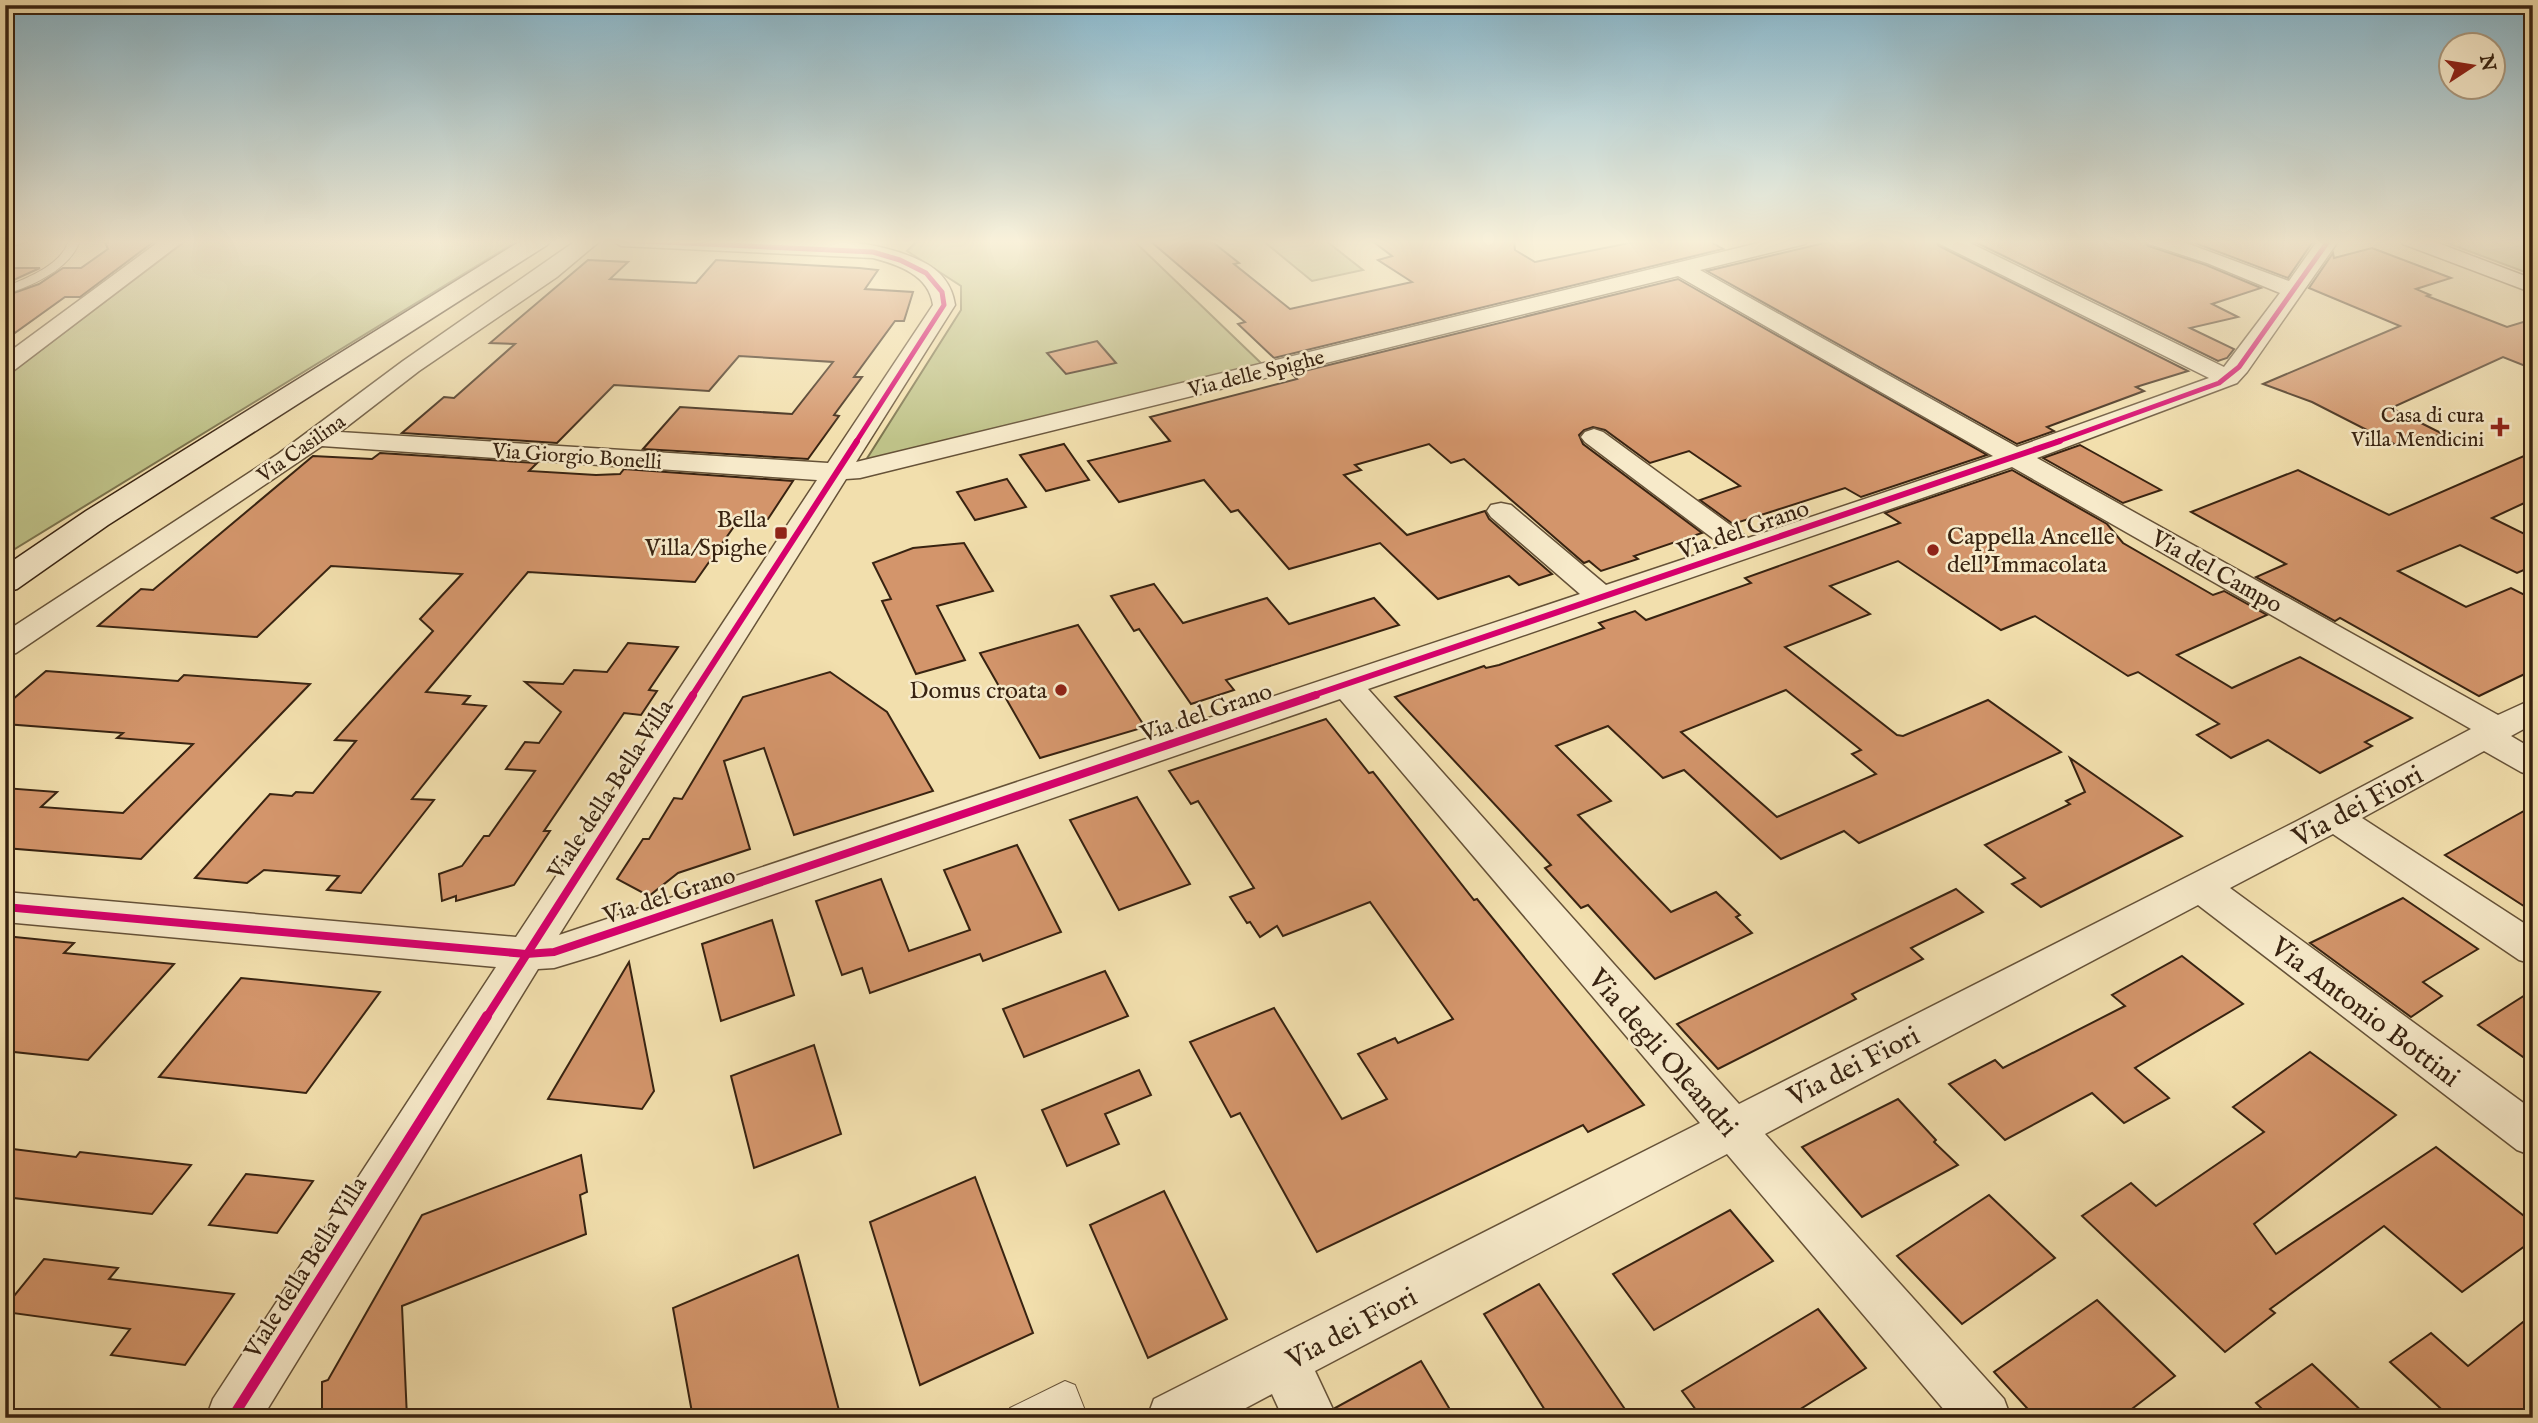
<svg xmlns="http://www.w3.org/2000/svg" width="2538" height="1423" font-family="'IM FELL English',serif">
<rect width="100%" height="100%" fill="#f2dfad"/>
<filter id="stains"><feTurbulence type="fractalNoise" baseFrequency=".00286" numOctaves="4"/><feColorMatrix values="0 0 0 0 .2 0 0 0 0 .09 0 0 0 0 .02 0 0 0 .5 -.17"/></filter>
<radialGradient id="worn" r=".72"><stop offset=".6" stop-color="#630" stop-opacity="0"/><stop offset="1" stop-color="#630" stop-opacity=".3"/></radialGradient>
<g fill="#bec187" stroke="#7b724c" stroke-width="2">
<path d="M187,240h332l-514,315v-178z"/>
<path d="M924,240h209l129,124 -396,96 95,-150v-24l-54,-35 9,-9z"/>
<path d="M1262,240h63l38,30 -51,11z"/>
<path d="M2439,240h94v35z"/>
</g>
<g fill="#d3956b" stroke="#382311" stroke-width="2" fill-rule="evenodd">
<path d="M104,240h52l-76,57h-15l-60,43v-44l34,-12 24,-16h18l27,-19z"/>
<path d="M1149,240h61l29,23 -5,1 56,45 122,-27 -34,-22 14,-4 -21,-16h143l1,10 20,12 109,-22h63l16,9 -449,109 -36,-34 7,-2z"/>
<path d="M1837,240h98l4,6 249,125 -52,16 8,4 -97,36 7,4 -37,13 -310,-173z"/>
<path d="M1971,240h173l4,6 58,19 55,23 -49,16 26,13 -48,11 44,21 -7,9 -9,3z"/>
<path d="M2187,240h127l-26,38z"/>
<path d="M2372,248l79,30 -35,11 14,6 -3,1 80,31 26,-8v50l-30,-12 -112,51 52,26 -45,12 -86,-44 -49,-18 137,-58 -91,-38 24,-35 1,5z"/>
<path d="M588,260l40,2 -18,17 86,4 20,-23 143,8 19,2 -13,19 48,3 -9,29h-9l-41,56h8l-28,38 5,1 -31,43 -165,-10 37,-42 112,7 41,-52 -94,-6 -30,35 -95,-6 -57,58 -155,-10 42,-36 10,1 61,-54 -25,-1z"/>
<path d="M5,268h35l-35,16z"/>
<path d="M1678,279l309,176 -126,42 -16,-9 -112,36 -33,-24 40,-14 -51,-35 -39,12 -45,-33 -12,-3 -9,3 -5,5 4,9 119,89 -68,23 4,3 -37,12 -12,-10 -5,2 -120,-104 -13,4 -22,-19 -74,21 6,5 -17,5 63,60 78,-24 4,8 63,55 -33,11 -10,-9 -71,23 -58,-56 -91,26 -51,-59 -7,2 -27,-32 -85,22 -31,-41 82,-20 -20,-24 147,-38 -5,-5z"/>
<path d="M1097,341l19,22 -50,11 -19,-21z"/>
<path d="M1064,444l25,36 -43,11 -26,-36z"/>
<path d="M2080,445l81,45 -38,13 -80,-45z"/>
<path d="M2533,452v47l-41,19 41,20v28l-16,7 -57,-28 -62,26 68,36 45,-19 22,11v71l-54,26 -139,-78 -5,3 -79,-44 30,-13 -95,-52 107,-42 91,45z"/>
<path d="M380,453l157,10 -8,8 67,4 24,-1 4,-5 169,12 -25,38 -28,-1 -45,64 -167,-10 -102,120 44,4 -7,8 23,2 -74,93 22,1 -73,93 -34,-3 12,-14 -75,-6 -17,13 -52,-5 75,-84 22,2 4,-4 17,1 43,-52 -21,-1 98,-109 -13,-12 42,-45 -131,-8 -74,71 -159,-11 43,-37 12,1 160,-134 59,3z"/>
<path d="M2012,470l95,54 16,19 90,52 11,-4 43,24 -90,40 55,33 68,-31 112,61 -47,24 7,4 -52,27 -52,-33 -37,18 -34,-23 22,-11 -81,-52 -10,4 -93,-60 -34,14 -103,-69 -68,25 40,28 -85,33 112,88 6,1 85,-36 73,52 -202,91 -15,-12 -63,28 -97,-89 -21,8 -55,-52 -52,20 55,55 -33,14 93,97 45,-20 24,23 -4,2 16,16 -97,46 -67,-74 -7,3 -36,-40 6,-3 -156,-168 89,-31 2,2 13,-3 105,-37 -5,-5 36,-12 11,9 105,-37 -6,-5 155,-55 -15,-10zM1786,690l75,60 -9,4 24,20 -99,43 -96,-85z"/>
<path d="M1007,479l19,28 -51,13 -18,-28z"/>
<path d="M964,543l29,48 -56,15 28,54 -49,14 -34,-73 9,-2 -18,-36 40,-15z"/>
<path d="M1154,584l29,39 84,-25 22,26 85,-26 25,27 -173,55 8,10 -43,14 -52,-75 -5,2 -23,-35z"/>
<path d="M1078,625l67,102 -105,31 -60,-105z"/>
<path d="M628,643l50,4 -29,43 8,1 -16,24 -17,-2 -80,118h6l-36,54 -58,16v-5l-14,5 -3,-27 23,-8 22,-30h5l46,-65 -29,-2 19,-27 14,1 22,-31 -36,-30 38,2 11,-14 33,2z"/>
<path d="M46,671l132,10 6,-6 126,9 -169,175 -136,-11v-60l52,4 -16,15 82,6 70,-69 -76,-6 6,-5 -118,-9v-18z"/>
<path d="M830,672l57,40 46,79 -139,44 -30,-87 -40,13 26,88 -72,24 -29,23 -32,-17 26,-40h6l25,-41 8,1 61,-102z"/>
<path d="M1326,719l43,54 4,-1 101,128 3,-1 167,206 -56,27 -5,-7 -266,127 -77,-139 -9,4 -41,-75 84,-34 68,111 45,-20 -29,-45 37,-16 3,5 55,-24 -83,-117 -87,34 -6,-10 -17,11 -10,-15 -3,1 -17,-26 24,-9 -56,-87 -7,3 -22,-33z"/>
<path d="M2070,758l112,78 -141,71 -29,-23 13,-6 -40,-33 85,-41 -4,-3 19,-9z"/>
<path d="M1137,797l53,87 -71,26 -49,-90z"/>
<path d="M2533,806v106l-88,-57z"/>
<path d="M1017,845l44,87 -78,29 -3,-7 -110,39 -8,-25 -20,7 -26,-74 65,-22 28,72 61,-21 -26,-60z"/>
<path d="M1956,889l27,23 -72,36 12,11 -71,35 4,5 -138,70 -41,-45z"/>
<path d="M2403,898l75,51 -55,33 19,14 -31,21 -101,-74z"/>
<path d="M772,920l22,75 -73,26 -19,-77z"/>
<path d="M5,936l69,7 -10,10 110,11 -86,96 -83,-9z"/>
<path d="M2182,956l61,48 -108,64 34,30 -45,25 -32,-30 -87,47 -56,-56 46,-24 8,8 122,-62 -13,-11z"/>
<path d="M629,962l25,129 -12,18 -94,-10z"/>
<path d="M1105,971l23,45 -104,41 -21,-48z"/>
<path d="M241,978l139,14 -74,101 -147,-16z"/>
<path d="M2533,990v74l-55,-39z"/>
<path d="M814,1045l27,89 -87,34 -23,-92z"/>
<path d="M2310,1052l86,63 -142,109 22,30 160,-107 97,76v17l-71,52 -78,-66 -114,83 5,4 -50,39 -143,-136 49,-33 25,23 108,-74 -31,-25z"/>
<path d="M1139,1070l12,25 -46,19 14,30 -52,22 -25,-56z"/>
<path d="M1898,1099l38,41 -2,2 24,23 -96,52 -60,-70z"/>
<path d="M5,1148l71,9 4,-5 111,13 -39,49 -147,-17z"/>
<path d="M581,1155l6,37 -7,3 6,39 -184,72 5,112h-85v-36l6,-2 94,-165z"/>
<path d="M246,1174l67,7 -36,52 -68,-8z"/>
<path d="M975,1177l58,156 -113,52 -50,-163z"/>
<path d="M1164,1191l63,128 -79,39 -58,-133z"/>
<path d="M1989,1195l66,63 -93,66 -65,-68z"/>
<path d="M1730,1210l43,51 -119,69 -41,-56z"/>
<path d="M798,1255l43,163h-148l-20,-110z"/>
<path d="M44,1259l74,9 -9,11 125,15 -49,71 -74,-10 19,-26 -125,-17v-5z"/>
<path d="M1539,1284l92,134h-81l-66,-104z"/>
<path d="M2097,1300l78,76 -55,42h-84l-42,-46z"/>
<path d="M1818,1309l48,59 -80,50h-84l-20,-27z"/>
<path d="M2533,1314v104h-82l-61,-56 41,-29 37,33z"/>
<path d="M1421,1361l34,57h-116l-4,-10z"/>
<path d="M2312,1364l57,54h-98l-15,-15z"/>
</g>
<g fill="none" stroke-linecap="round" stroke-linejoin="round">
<defs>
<g id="service">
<path d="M12,240h18l-25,9v-7z"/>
<path d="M69,240h11c-8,28 -49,47 -75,54v-7c22,-9 57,-22 64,-47z"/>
<path d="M1065,1381l10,4 13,33h-28l-2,-5 -9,5h-43l4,-10z"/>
</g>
<g id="minor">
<path d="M161,240h24l-172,131 -8,2v-18z"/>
<path d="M577,240h24l-44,37 -138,94 -79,61 488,31 105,-158c-4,-30 -34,-40 -60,-47l-252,-12 -10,-6c47,0 93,0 140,0 55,0 119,-4 170,21 19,9 31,23 34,44l-99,157 915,-222h37l-3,4 -105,26 317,177 192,-69 -269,-134 -3,-4h27l260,127 56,-74 -73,-30 -58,-19 -3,-4h32l111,41 29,-41h21l-92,132 -10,11 -200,75 461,257 35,-16v25l-22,12 22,13v27l-12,-4 -37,-21 -122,67 171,111v35l-14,-4 -186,-126 -103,54 303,222v46l-16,-6 -319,-245 -433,229 239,265 7,19h-60l-224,-264 -412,217 22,47h-54l-11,-24 -45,24h-80l7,-19 546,-276 -360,-424 -743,256 -43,13 -16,1 -276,449h-56l7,-19 283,-432 -491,-45v-30l511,45 301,-457 -495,-34 -306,207 -11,3v-24l273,-178 125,-93zM1678,276l315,180 -245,82 -145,-106 -9,-3 -9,3 -4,5 4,5 138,104 -117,39 -95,-80 -10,-2 -10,2 -4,6 4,6 89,77 -1021,341 287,-456 14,-1zM2012,467l459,262 -174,92 -558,283 -371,-415z"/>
<path d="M2400,240h30l103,39v14l-130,-49z"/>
</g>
<path id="secondary" d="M522,240h29l-4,5 -439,280 -91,64 -12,3v-26l81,-55z"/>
</defs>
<use href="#service" stroke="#665238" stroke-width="2"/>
<use href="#minor" stroke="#665238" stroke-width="3"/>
<use href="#secondary" stroke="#382311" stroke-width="3"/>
<use href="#service" fill="#f7eaca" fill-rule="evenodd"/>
<use href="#minor" fill="#f7eaca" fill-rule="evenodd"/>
<use href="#secondary" fill="#f7eaca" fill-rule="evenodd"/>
<defs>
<g id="cycleway-far3">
<path d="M621,240l252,12 27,8 26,13 16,19 2,13 -88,137"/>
<path d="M2056,442l163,-59 20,-16 90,-127"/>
</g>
<g id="cycleway-far2">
<path d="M692,696l165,-255"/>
<path d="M1311,696l749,-255"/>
</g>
<g id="cycleway-far1">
<path d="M5,907l521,47 28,-2 762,-257"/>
<path d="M486,1018l207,-323"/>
</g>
<path id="cycleway" d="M232,1418l255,-402"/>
</defs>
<use href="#cycleway-far3" stroke="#f7eaca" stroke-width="8"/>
<use href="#cycleway-far2" stroke="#f7eaca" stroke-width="10"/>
<use href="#cycleway-far1" stroke="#f7eaca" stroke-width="12"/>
<use href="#cycleway" stroke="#f7eaca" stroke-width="14"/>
<use href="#cycleway-far3" stroke="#d6006c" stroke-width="5"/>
<use href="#cycleway-far2" stroke="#d6006c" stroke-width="6"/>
<use href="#cycleway-far1" stroke="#d6006c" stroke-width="8"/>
<use href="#cycleway" stroke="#d6006c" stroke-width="10"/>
</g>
<linearGradient id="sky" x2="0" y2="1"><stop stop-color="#89b8cd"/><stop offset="0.55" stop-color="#f9f1da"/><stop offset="1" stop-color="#f9f1da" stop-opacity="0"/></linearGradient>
<rect width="2538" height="440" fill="url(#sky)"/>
<g fill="#8f2418" stroke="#f7eaca" stroke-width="2.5">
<path d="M2496.5 416.5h7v7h7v7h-7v7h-7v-7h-7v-7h7z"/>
<rect x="774" y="526" width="14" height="14" rx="3.5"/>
<circle cx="1933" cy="550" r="7"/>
<circle cx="1061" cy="690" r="7"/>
</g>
<g text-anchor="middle" stroke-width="5" stroke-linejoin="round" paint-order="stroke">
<g font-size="21" fill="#382311" stroke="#f7eaca">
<text transform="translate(1256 373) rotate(-14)" y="7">Via delle Spighe</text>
<text transform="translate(301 448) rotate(-35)" y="7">Via Casilina</text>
<text transform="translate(577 456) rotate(4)" y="7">Via Giorgio Bonelli</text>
</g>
<g font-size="21" fill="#382311" stroke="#f7eaca" text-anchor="end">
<text x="2484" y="422">Casa di cura<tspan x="2484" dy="24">Villa Mendicini</tspan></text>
</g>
<g font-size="24" fill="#382311" stroke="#f7eaca" text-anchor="end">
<text x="767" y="527">Bella<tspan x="767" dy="28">Villa/Spighe</tspan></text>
<text x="1947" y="544" text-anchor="start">Cappella Ancelle<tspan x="1947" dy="28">dell'Immacolata</tspan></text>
<text x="1047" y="698">Domus croata</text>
</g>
<g font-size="24" fill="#382311" stroke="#f7eaca">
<text transform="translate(1743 529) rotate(-19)" y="8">Via del Grano</text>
<text transform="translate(2217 571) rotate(29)" y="8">Via del Campo</text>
<text transform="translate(1206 712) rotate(-19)" y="8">Via del Grano</text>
<text transform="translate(610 789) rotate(-57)" y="8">Viale della Bella Villa</text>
<text transform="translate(669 895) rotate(-18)" y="8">Via del Grano</text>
<text transform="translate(305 1267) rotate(-58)" y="8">Viale della Bella Villa</text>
</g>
<g font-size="28" fill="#382311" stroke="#f7eaca">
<text transform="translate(2357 805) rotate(-28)" y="10">Via dei Fiori</text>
<text transform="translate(2366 1011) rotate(37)" y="10">Via Antonio Bottini</text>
<text transform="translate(1664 1052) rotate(49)" y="10">Via degli Oleandri</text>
<text transform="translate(1853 1065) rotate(-27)" y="10">Via dei Fiori</text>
<text transform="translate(1351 1327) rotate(-28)" y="10">Via dei Fiori</text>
</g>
</g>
<rect width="2538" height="1423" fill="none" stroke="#f2dfad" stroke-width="28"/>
<rect x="7" y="7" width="2524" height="1409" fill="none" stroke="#382311" stroke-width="3.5"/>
<rect x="14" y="14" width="2510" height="1395" fill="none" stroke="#382311" stroke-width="2"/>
<g transform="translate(2472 66) rotate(78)"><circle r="33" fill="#f7eaca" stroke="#ab9a80" stroke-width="2"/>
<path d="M0-5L12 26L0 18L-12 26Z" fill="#8f2418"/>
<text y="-10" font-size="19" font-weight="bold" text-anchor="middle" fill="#382311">N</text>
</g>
<rect width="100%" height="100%" filter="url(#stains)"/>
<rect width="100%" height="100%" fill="url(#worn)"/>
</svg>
